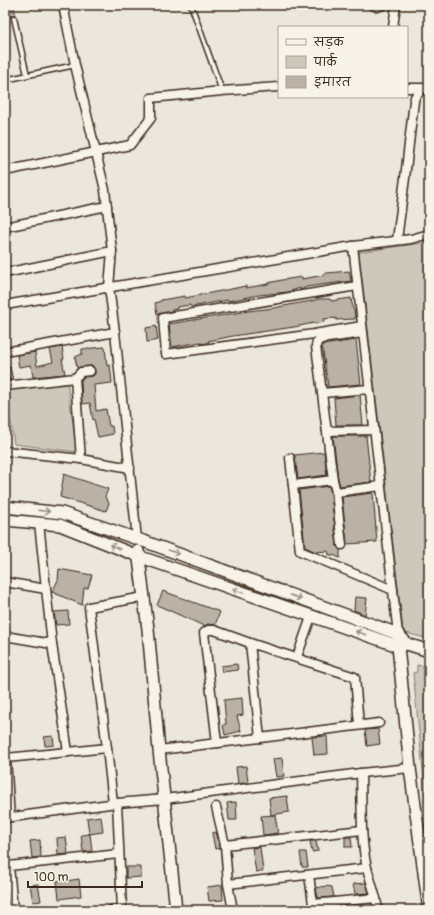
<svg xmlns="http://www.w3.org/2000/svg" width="434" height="915" font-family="Pangolin,'Playpen Sans Deva',sans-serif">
<rect width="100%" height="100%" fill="#ece7dc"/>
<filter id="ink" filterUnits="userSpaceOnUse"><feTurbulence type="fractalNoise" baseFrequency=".025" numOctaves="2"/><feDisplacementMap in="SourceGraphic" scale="8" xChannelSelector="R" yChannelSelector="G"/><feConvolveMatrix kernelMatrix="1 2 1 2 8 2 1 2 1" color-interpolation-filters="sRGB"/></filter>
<g filter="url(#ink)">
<g fill="#cec8bc" stroke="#84796d">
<path d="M429,242v397l-23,-6 -3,-3 -44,-378z"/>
<path d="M67,381l10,71 -63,-8 -8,-56z"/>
<path d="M417,665l12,2v162l-16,-156 4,-1z"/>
</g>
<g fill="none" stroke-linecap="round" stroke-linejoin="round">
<path stroke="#7c7064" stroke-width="2.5" d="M428,293v-81l1,-2"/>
</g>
<g fill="#bab2a7" stroke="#3b2a1e">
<path d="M5,5h8l3,10h-3l-8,3z"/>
<path d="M349,271l2,10 -31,4 -13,2 -7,3v-2l-12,4 -29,3 -31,6v-1l-37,7 -1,-2 -13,2v2l-5,1v1l-15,3 -2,-11 6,-2v-1l24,-4v2l5,-1 56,-11v2l22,-4v-1l14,-3 20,-3v2l22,-4v-1l3,-1z"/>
<path d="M351,298l2,11h1l1,10 -19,1v-2l-13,1 1,3 -9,2 -1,-1 -20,4 -61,9 -25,5 1,1 -2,1 -6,1v-2l-29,5 -3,-23 79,-13 26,-3 20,-4 18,-3 6,-2h12l1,2z"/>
<path d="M156,326l2,14 -11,2 -1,-14z"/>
<path d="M356,340l5,44 -33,3 -6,-42z"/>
<path d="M62,347l2,12h-2l3,15 -32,3 -2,-12 -12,2 -2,-12 18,-3 2,14 16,-4 -3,-13z"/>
<path d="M105,347l2,19 3,-1 2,18 -18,2 2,26 10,-2 3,17h3l1,8 -15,3 -4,-18 -1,1 -3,-17 -8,1 -1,-24 3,-3 9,-1 2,-2v-4l-2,-4h-3l-10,1 -3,1 -2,-11 7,-3v-5z"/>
<path d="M10,367l3,13h-7l-1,-12z"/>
<path d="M360,395l3,30h-27l-2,-27z"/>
<path d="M333,436h33l5,46 -31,4 -2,-7z"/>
<path d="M324,452l3,23 -29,4 -3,-22 -1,-2z"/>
<path d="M64,474l44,15 -3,8 4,6 -3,8 -46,-14z"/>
<path d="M329,486l2,7 6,53 3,4v8l-7,-3h-4l-1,-4 -12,1 -11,-5 -6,-57z"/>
<path d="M373,493l4,49 -30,2 -5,-47z"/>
<path d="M59,569l33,6 -4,13h-4l-2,17 -30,-13 6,-12z"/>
<path d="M163,591l57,21 -5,13 -7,-1 -4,2 -47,-21z"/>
<path d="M355,597l12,1 -2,17 -11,-5z"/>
<path d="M68,611l1,13 -13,1 -2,-13z"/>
<path d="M237,664l1,6 -16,2 -1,-6z"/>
<path d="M242,698l1,17 -6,1 4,15 -16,4 -2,-10 3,-1 -2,-24z"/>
<path d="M378,729l2,15 -13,2 -2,-16z"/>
<path d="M53,736l1,9 -9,1 -1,-9z"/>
<path d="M327,736l1,18 -14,1 -2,-18z"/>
<path d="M282,758l2,18 -8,1 -3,-18z"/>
<path d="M246,766l2,16 -10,2 -2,-17z"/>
<path d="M287,796l2,16 -18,3 -2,-17z"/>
<path d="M236,802l1,18h-8l-2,-17z"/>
<path d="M275,815l3,18 -15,2 -2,-19z"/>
<path d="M101,816l2,16 -14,2 -2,-16z"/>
<path d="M216,832l4,16 -5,1 -3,-16z"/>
<path d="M90,834l2,17 -9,1 -2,-17z"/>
<path d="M66,837l2,17 -10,1 -1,-17z"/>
<path d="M345,837h6l1,10h-7z"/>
<path d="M40,840l1,17 -9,1 -2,-17z"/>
<path d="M310,841h6l2,10 -6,1z"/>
<path d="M260,847l3,24 -7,1 -4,-24z"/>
<path d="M300,852h6l2,15h-6z"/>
<path d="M126,867h15v10l-15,1z"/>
<path d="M79,879l2,17 -22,3 -2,-18 9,-1v1z"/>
<path d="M364,883h2l3,10 -14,1 -2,-10z"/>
<path d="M38,884l3,17 -8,1 -3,-17z"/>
<path d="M222,885l1,15 -14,1 -2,-14z"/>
<path d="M326,886l6,1 2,10 -16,1 -2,-10z"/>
</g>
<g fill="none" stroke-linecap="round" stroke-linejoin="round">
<defs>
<g id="lane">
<path d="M191,5l31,86"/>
<path d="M14,18l13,57"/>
<path d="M5,80l70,-15"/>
</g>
<g id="street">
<path d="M63,5l12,60 30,125 7,61 -3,36 6,45 22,207"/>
<path d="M373,5l4,2 6,-2"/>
<path d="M393,27l3,-22"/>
<path d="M407,88h22"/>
<path d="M5,171l125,-26 21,-27v-20l71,-7 57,-4"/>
<path d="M5,227l102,-21"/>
<path d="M397,240l8,-62 9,-77 1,-4 8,-9"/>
<path d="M353,246l45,388"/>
<path d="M5,273l107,-22"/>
<path d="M357,286l-194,32 3,36 148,-20 48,-8"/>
<path d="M5,305l348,-59 58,-7 18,-5"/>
<path d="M5,352l110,-20"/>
<path d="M75,378l6,81"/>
<path d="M5,386l70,-8 6,-6 9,-1"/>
<path d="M322,393l47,-4"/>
<path d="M327,431l47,-1"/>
<path d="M5,451l76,8 49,9"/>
<path d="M290,458l10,93 93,39"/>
<path d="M293,485l40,-5"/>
<path d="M336,492l45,-6"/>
<path d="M342,545l-6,-53 -3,-12 -17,-134 1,-4 4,-3 42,-6"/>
<path d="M5,582l41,7"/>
<path d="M5,636l47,8"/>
<path d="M297,657l14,-40"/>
<path d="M260,738l-10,-95 105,34 4,48"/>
<path d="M217,743l-13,-110 4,-3h6l36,13"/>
<path d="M159,750l101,-12 119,-15"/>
<path d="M68,752l39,-4"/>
<path d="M361,773c1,32 -1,64 6,95 4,15 9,27 11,42"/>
<path d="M113,803l-6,-55 -18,-141 55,-10"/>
<path d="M216,807l9,38 137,-15"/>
<path d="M10,817l-4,-59 62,-6 -16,-108 -13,-121"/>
<path d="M5,818l112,-15 48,-4 196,-26 49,-5"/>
<path d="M225,845l3,39 5,26"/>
<path d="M309,875l4,29"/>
<path d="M228,884l139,-16"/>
<path d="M13,910l-4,-44 110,-12"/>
<path d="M111,910l11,-1 -5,-106"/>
<path d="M313,910v-6l63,-6"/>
</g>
<g id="secondary">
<path d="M5,507l57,6 84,29 252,92 9,10 22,7"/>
<path d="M5,520l55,5 78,31 260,90 9,-2"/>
<path d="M138,551l10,78 11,121 17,160"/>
<path d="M398,639v7l12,122 19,142"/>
</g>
</defs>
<use href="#lane" stroke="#3b2a1e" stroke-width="7"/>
<use href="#street" stroke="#3b2a1e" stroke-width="11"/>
<use href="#secondary" stroke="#3b2a1e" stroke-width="14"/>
<use href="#lane" stroke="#f7f3e8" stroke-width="4"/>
<use href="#street" stroke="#f7f3e8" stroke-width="8"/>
<use href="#secondary" stroke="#f7f3e8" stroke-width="11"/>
</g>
<defs><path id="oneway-shaft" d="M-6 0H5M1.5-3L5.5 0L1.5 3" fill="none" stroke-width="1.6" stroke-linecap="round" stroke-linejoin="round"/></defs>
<g stroke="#998e83">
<use href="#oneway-shaft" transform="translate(44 511) rotate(6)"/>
<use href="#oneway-shaft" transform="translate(115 547) rotate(-158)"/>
<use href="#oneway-shaft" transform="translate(174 552) rotate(20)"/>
<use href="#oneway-shaft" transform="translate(238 591) rotate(-161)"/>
<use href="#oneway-shaft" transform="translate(296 597) rotate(20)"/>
<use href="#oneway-shaft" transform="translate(361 633) rotate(-161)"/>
</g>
</g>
<rect width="434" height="915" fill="none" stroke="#f7f3e8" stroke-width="20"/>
<rect x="10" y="10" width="414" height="895" fill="none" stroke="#3b2a1e" stroke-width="1.5" filter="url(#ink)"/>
<rect x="278" y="26" width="130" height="72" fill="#f7f3e8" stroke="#aca397"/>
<rect x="286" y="39" width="20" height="6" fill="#f7f3e8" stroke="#aca397"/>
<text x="314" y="46" font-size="12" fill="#3b2a1e">सड़क</text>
<rect x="286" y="56" width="20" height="12" fill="#cec8bc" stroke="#aca397"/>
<text x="314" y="66" font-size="12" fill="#3b2a1e">पार्क</text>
<rect x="286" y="76" width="20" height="12" fill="#bab2a7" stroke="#aca397"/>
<text x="314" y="86" font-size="12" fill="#3b2a1e">इमारत</text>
<path d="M28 881v6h114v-6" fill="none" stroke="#3b2a1e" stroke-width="2"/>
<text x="34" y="881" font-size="12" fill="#3b2a1e" stroke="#f7f3e8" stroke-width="3" paint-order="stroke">100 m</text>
</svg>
